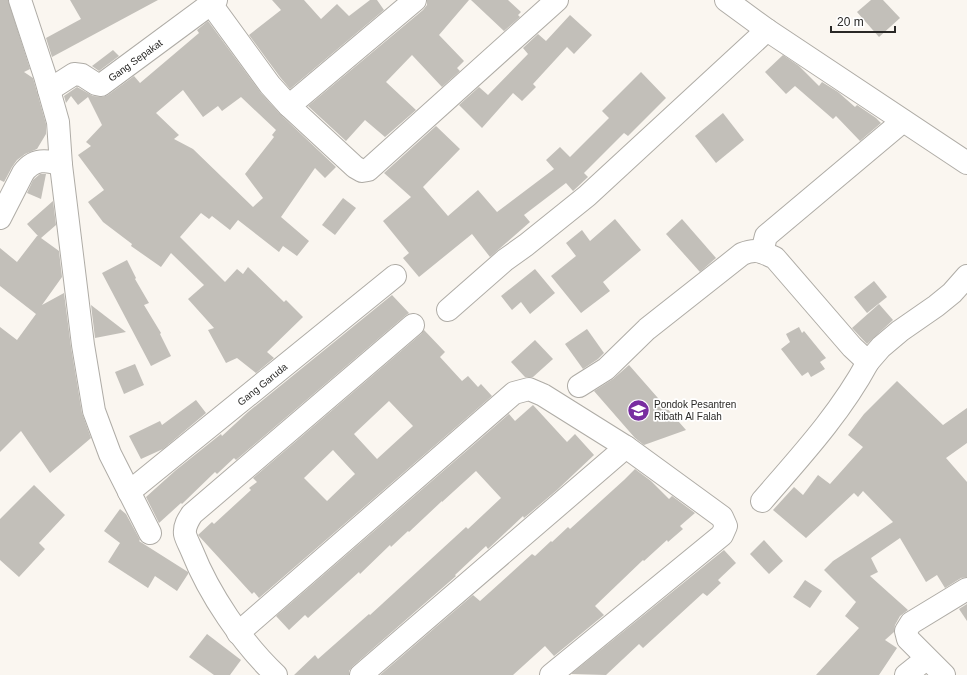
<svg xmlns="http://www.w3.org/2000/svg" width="967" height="675" font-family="Arial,sans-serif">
<rect width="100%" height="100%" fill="#faf6f0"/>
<g fill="#c2bfb9" fill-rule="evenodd">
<path d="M0,0h8l22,69 -6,3 9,6 13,46v10l-9,15 -12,5 -8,6 -5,7 -8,15 -4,-2z"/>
<path d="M70,0h88l-106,57 -6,-19 35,-19z"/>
<path d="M272,0h32l17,19 16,-15 12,12 21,-16h7l7,10 -94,79 -10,-12 -31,-42 32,-25z"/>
<path d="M427,0h42l-30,35 25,26 -7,7 3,3 -18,16 -30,-32 -26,27 30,28 -31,27 -20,-17 -19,21 -38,-35 115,-96 4,-5z"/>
<path d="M471,0h37l13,12 -3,3 2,2 -16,14z"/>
<path d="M871,0h12l17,18 -21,19 -22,-25z"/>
<path d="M570,15l22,20 -18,19 -7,-7 -34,37 3,3 -14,14 -9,-8 -31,35 -23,-23 20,-18 9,8 40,-41 -5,-6 15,-14 8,7z"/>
<path d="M208,21l53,72 20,22 55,52 -11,11 -10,-10 -34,49 28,24 -12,15 -14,-10 -4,6 -41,-32 -8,10 -18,-14 -3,3 -8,-6 -21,24 45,45 12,-13 6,5 5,-7 36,35 2,-2 17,17 -36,35 7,6 -18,15 -19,-15 -11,5 -18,-33 6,-2 -26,-29 16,-14 -33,-32 -10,14 -30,-21 1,-2 -29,-22 -15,-20 16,-12 -26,-35 13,-9 -5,-4 16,-17 -14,-28 -10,8 -7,-9 -5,7 -2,-7 13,-9 16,9 10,1 5,-2 26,-19 6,7 59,-50 -2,-3zM183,90l20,27 15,-11 4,5 19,-14 35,33 -4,5 2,2 -29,37 18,24 -10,9 -60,-58 -19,-10 5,-4 -23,-22z"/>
<path d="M113,50l6,6 -20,15 -7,-5z"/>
<path d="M783,55l16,11 20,20 3,-4 16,10 17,15 2,-2 19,13 5,5 -21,18 -24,-25 -3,3 -38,-33 -9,8 -21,-22z"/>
<path d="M641,72l25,26 -38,38 -4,-3 -40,40 4,4 -15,14 -7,-8 -42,32 6,7 -40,35 -18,-23 -53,43 -16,-19 6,-5 -26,-32 28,-24 -27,-24 52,-47 24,23 -37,38 25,29 30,-26 19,22 57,-43 -8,-9 14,-13 10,10 39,-39 -7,-7z"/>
<path d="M723,113l21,27 -28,23 -21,-27z"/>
<path d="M40,174h6l-5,25 -14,-6 6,-13z"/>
<path d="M343,198l13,10 -21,27 -13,-10z"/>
<path d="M53,201l3,24 -15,13 18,13 3,26 -20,28 22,-12 7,54 11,66 9,25 -41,35 -29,-42 -21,21v-125l17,13 19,-26 -36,-28v-38l17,14 20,-26h1l-11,-12z"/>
<path d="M615,219l26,31 -38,32 7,9 -29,22 -30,-37 25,-20 -10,-13 16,-13 8,11z"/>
<path d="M682,219l34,39 -16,14 -34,-38z"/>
<path d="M127,260l9,18 -1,1 14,24 -5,2 17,28 -1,1 11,22 -20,10 -49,-93z"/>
<path d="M535,269l20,24 -25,21 -9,-12 -9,8 -11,-14z"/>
<path d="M874,281l13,16 -20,16 -13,-16z"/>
<path d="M392,295l17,18 -4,3 -169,144 -2,-2 -17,16 -2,-2 -33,32 -1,-1 -22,20 -13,-26 30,-27 45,-36 1,2 26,-24z"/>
<path d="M879,304l14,16 -26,24 -15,-16z"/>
<path d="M91,305l35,27 -31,6z"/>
<path d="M799,327l3,6 2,-2 22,27 -6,4 5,7 -14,8 -3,-5 -6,4 -21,-27 9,-7 -4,-8z"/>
<path d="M587,329l17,24 -6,6 -15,10 -18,-25z"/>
<path d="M424,330l21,22 -5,5 22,24 6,-5 10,11 3,-3 11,12 -233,202 -5,-6 -2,2 -54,-59 14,-13 2,2 37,-34 -2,-2 8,-6 -4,-4 168,-144zM389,401l24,25 -36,33 -23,-25zM333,450l22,24 -28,27 -23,-23z"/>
<path d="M535,340l18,19 -20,18h-8l-14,-15z"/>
<path d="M135,364l9,21 -20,9 -9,-22z"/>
<path d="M629,365l57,65 -42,15 -9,-7 -41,-47 19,-12z"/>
<path d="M897,381l46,44 24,-17v35l-21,15 21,24v95l-6,1 -16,10 -8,-13 -11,7 -26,-44 -29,20 7,14 -8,4 38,34 -8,6 -5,9 -1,7 -9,8 12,8 -18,27h-63l43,-47 -14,-12 11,-14 -32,-32 9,-9 60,-39 -30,-31 -5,6 -4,-4 -48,45 -33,-28 21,-23 9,8 15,-20 12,9 33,-37 -15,-12 16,-21z"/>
<path d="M196,400l10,13 -43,36 -22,10 -12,-23 31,-15 2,4z"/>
<path d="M533,405l34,37 8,-8 19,21 -37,35 -33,28 -1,-2 -35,33 -2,-3 -31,29 1,1 -103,90 -4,5v4h-55l21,-20 3,4 51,-45 1,1 96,-88 2,2 33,-31 -25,-27 -34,31v-1l-33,31 -1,-1 -17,16 -1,-2 -30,29 -1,-2 -51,46 -3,-3 -16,15 -13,-14 233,-202 6,7z"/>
<path d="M635,469l16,12 18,18 3,-3 23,17 -15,13 3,3 -15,13 -1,-2 -23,21 -1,-1 -48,46 9,9 -50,41 -9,-10 -32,29h-133l93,-80 7,6 52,-47 3,2 16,-15 1,1 16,-15 2,2 54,-49z"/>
<path d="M34,485l31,30 -26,28 6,6 -26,28 -19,-17v-41z"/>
<path d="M120,509l6,5 14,26 -1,1 49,31v2l-11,17 -22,-15 -7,12 -40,-26 12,-19 -16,-12z"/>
<path d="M764,540l19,21 -14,13 -19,-20z"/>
<path d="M724,550l12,13 -18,17 3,3 -14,13 -4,-3 -60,55 -4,-4 -33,31 -35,-1z"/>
<path d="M805,580l17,11 -12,17 -17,-11z"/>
<path d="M967,604v17l-8,-12z"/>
<path d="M207,634l34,26 -11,15h-16l-25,-18z"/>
</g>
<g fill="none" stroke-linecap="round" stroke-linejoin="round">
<defs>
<g id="minor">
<path d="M20,0l25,76 13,46 3,43 22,180 11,66 16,43 40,79"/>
<path d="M726,0l41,30"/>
<path d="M211,4l59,81 19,21 66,61 7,4 6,-1 189,-170"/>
<path d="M49,90l25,-16 8,1 14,9 5,1 115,-85"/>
<path d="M289,106l126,-106"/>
<path d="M0,218l23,-45c10,-14 23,-14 38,-8"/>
<path d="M762,252l4,-16 6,-5 131,-110"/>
<path d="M448,310l57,-50 21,-15 61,-49 180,-166 200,133"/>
<path d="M579,386l27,-17 41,-40 95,-75c15,-6 20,-2 33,4l77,89 16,15 13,-15 19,-16 36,-25 16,-13 15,-17"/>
<path d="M129,492l266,-216"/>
<path d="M762,501c38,-44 78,-87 106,-139"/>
<path d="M238,633l276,-240 15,-4 14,6 83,52 96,70 4,9 -4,9 -171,140"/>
<path d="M276,675c-34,-32 -67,-81 -84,-124 -2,-5 -6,-12 -7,-17 -1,-8 3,-14 7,-20l221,-189"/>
<path d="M361,675l265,-228"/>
<path d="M906,675l20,-16"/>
<path d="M944,675l-36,-36 -2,-8 5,-8 56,-34"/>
</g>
</defs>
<use href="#minor" stroke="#afaca6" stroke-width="24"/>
<use href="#minor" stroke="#fff" stroke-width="22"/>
</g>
<defs>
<symbol id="school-disc" viewBox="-11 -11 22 22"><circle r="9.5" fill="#782da0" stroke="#fff"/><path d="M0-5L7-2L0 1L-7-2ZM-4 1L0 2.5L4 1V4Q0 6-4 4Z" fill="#fff"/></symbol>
</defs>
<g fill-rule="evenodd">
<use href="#school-disc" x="626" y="398" width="25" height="25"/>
</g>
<g text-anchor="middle" stroke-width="3.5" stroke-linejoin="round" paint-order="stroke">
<g font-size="10" fill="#292826" stroke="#fff">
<text transform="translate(135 60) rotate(-36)" y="4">Gang Sepakat</text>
<text transform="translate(262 384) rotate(-39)" y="4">Gang Garuda</text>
</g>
<g font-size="10" fill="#292826" stroke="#fff" text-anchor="start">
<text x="654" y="408">Pondok Pesantren<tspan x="654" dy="12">Ribath Al Falah</tspan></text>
</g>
</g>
<path d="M831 26v6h64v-6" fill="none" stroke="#292826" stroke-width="2"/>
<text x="837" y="26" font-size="12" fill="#292826" stroke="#ffffff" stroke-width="3" paint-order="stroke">20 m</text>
</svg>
